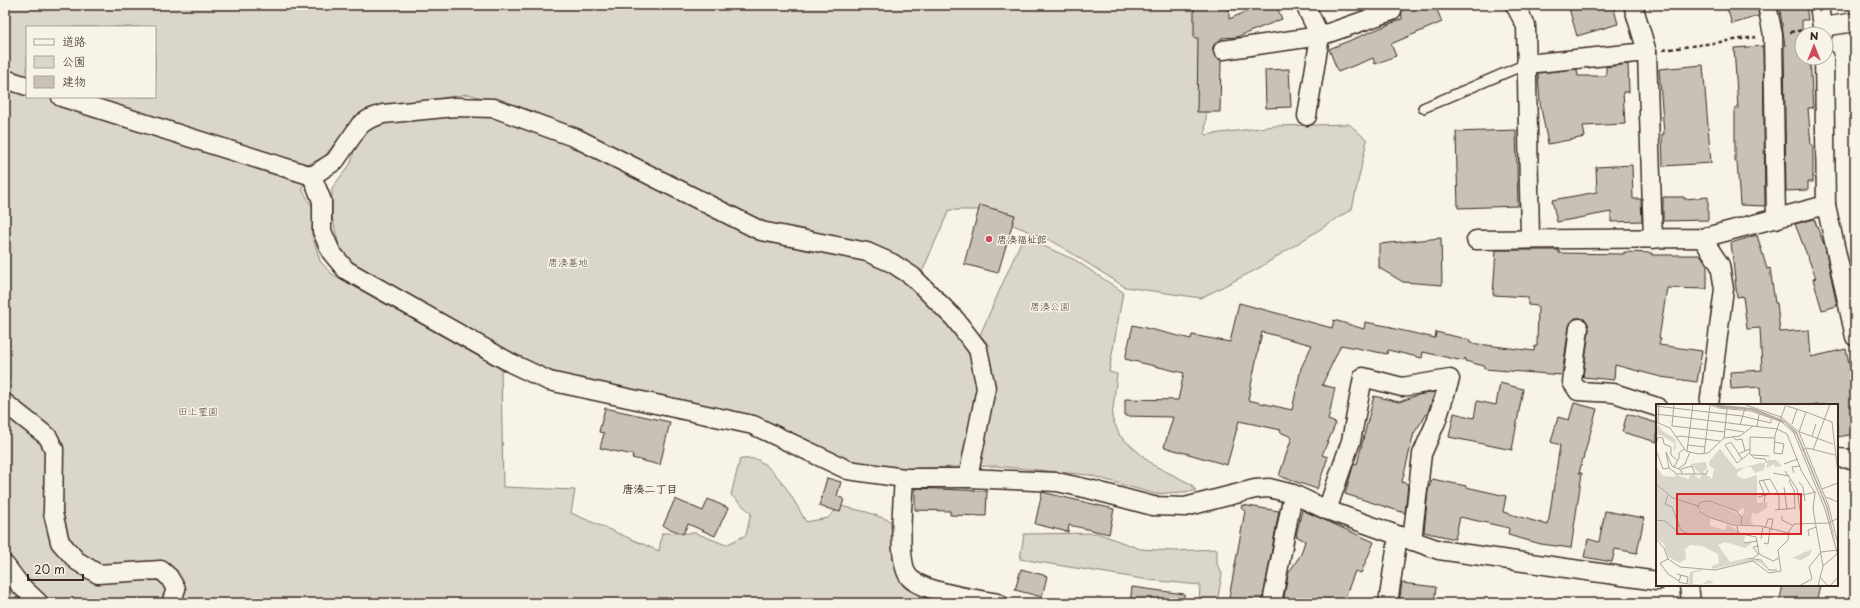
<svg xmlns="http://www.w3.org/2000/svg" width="1860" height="608" font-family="'Playpen Sans','Klee One',sans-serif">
<rect width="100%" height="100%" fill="#f7f3e8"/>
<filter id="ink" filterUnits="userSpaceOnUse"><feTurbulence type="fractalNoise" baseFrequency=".025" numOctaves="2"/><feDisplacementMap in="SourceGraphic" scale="8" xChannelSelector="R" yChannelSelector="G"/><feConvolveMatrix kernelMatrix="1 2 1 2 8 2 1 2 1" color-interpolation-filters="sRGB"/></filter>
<g filter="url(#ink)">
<g fill="#dbd6cb" stroke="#8b8074" fill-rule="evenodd">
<path d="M5,5h1195l10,43 -5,87 70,-9 74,-2 18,16 -15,69 -93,59 -58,30 -76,-11 -71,-45 -77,-32h-28l-27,62 -53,-26 -107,-24 -237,-112 -57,-16 -91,14 -21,9 -32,40 -13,6 -9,26 11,19 -1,26 8,27 12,13 169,95 2,118 72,3 -4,23 88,38 3,-18h34l30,12 20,-10 5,-22 -20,-18 9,-36c5,0 14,-1 18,1 23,13 36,41 48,62l22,-4 12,-12 27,6 24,9 2,39 13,21 48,22h-949zM27,27h128v70h-128z"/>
<path d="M493,114l50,18 210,104 47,13 63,8 41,24 53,50 33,15 -10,-11 43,-98 52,23 48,32 -14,80 8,2 -5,44 8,18 33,29 38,19 5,7 -41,3 -66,-19 -93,-9 -110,3 -42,-9 -93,-43 -194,-44 -33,-12 -165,-93 -19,-17 -8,-35v-28l19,-25 4,-17 10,-16 19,-8 54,-7z"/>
<path d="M1097,533l43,16 34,2 43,-2v15l5,10 -5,29h-18l1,-18 -51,-5 -129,-21 4,-25z"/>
</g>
<g fill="#c8c1b6" stroke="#3b2a1e" fill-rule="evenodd">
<path d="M1194,5h35v14l33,-14h14l6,14 -45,18 -16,1v2l-8,6v5l2,5 6,4 -1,52h-23l1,-74h-4z"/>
<path d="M1401,5h34l7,17 -51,22 5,12 -21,8 -2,-6 -35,14 -9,-23 73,-30z"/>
<path d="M1568,5h45l5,19 -41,12z"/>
<path d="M1726,5h31l2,11 -27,8z"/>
<path d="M1778,5h28l2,15h-6v38h8l3,50h-5l3,37h2v37h-5v8l-22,1 -2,-145h1l-5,-36h-1z"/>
<path d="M1763,46l2,160 -25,-1 -3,-43h-2v-54h3l-4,-60z"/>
<path d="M1628,64l1,28h-6l2,32 -42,2 2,11 -37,7 -8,-41 -2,-30 39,-4 1,7h28v-9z"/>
<path d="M1703,65l8,98 -48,3 -1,-32h2l-5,-65z"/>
<path d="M1289,69l2,38 -25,1 -1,-38z"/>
<path d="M1516,130l2,76 -60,2 -2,-76z"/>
<path d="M1632,165l1,34h8l1,22 -31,1v-10l-54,10 -5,-22 45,-8 -1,-25z"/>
<path d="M1663,197h21v2l24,-2v23l-45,1z"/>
<path d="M980,205l35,10 -17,58 -34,-9z"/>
<path d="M1814,219l11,28 12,59 -15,4 -9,-31 3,-1 -21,-54z"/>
<path d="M1757,235l10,34 3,-1 5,35h2l3,29 29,-2 2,27 35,-8 9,43v42l-18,3v-32h-76l-1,-18 -29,2 -1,-17 32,-2 -2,-42 -13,1 -4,-33 -6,1 -6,-54z"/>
<path d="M1441,238l1,47 -39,-3 -24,-14v-24z"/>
<path d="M1496,250h63v3l65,1v-2l28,1v2h49l6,10v24l-40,-1 -8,50h2l-2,7 43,6 -5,31 -36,-5 -46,-12 -1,15 -31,-3 6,-48 -3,-9 -6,-2h-5l-6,8 -7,49 -78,-6v-3l-19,-5v-3l-2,3 -40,-9 -1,6 -34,-8 -1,4 -46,-9 -19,40 13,3 -7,32 8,3 -14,32 6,2 -11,32 -38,-13 13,-39 -12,-5 1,-2 -42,-9 -12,44 -63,-18 9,-30 -48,-1v-17l53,1 6,-27 -59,-14 8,-34 58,14 1,-4 38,7 9,-39 93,25 2,-8 30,9 1,-7 27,5 -1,1 44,10 1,-6 34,8v3l64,8 1,-5h2l1,-40 -10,-1v-8l-35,-2zM1262,332l50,13 -11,23 -9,42 -44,-10z"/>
<path d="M1500,383l23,6 -11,61 -63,-13 5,-24 20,5 3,-17 19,4z"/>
<path d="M1435,392l-7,20 -14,21 -12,49 6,2 -3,29 -60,-19 9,-31 3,1 17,-68 25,6 19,-7z"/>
<path d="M1574,403l23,6 -18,64h3l-11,75 -30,-4 -33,-9 1,-7 -49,-11 -5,22 -31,-7 4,-41 4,-12 34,7v1l40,9 -3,16 45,13 12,-80 -9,-3 7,-25 11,3z"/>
<path d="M605,408l65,14 -10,43 -28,-7 1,-3 -33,-7 4,-15 -5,-1z"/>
<path d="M1627,414l30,9v19l-35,-10z"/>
<path d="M827,478l14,4 -4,14 7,3 -4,13 -21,-6z"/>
<path d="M915,488l72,3 -1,25 -36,-1v-4l-35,-1z"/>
<path d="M1042,492l72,17 -5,25 -40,-9 -1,7 -33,-8z"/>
<path d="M675,499l28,12 5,-12 20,9 -13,28 -27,-12 -5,10 -20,-8z"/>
<path d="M1242,505l37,6 -17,92h-34l17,-92 -4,-3z"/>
<path d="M1302,510l72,32 -13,31 -6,-2 -12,32h-60l5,-29 13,-20 4,-13 -9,-5z"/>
<path d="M1605,511l39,7 -7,35 -22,-4 -3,13 -28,-5 4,-18 11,3z"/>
<path d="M1021,569l26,7 -5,21 -27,-7z"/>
<path d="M1402,583l34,4 -2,16h-35z"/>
<path d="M1783,585h37l-4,18h-37z"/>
<path d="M1132,587l52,7v9h-54z"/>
</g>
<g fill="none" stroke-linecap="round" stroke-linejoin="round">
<defs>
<path id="lane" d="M1423,108l103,-44"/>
<g id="street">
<path d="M1305,5l15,31 -13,80"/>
<path d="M1515,5l11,21 4,213"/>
<path d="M1633,5l14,47 6,187"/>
<path d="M1767,5l6,30 3,184"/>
<path d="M1819,5l4,29"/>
<path d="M1823,27l32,-5"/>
<path d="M1223,50l97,-14 72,-25 -3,-6"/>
<path d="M1824,58l2,147 29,132"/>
<path d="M1526,64l121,-12"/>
<path d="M5,79l22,7"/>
<path d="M61,97l251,79 10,25v30l9,21 15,18 165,93 38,18 204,44 95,45 56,8h64l89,4 32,7 64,17 32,1 70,-18 14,-1 24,6 34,16 112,40 218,31"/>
<path d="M312,176l23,-15 25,-36 9,-6 14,-5 72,-7 39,1 82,30 185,93 106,21 25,11 20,13 43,43 23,30 8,39 -18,90"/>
<path d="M1702,238l18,27 4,24 -15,116"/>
<path d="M1476,240l226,-2 124,-33"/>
<path d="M1579,328l-7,54 6,9 36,2 43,14"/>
<path d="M5,403l43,34 6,12 -1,64 7,29 17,19 21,13 63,-4 8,7 7,12 -5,14"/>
<path d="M1837,458l18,1"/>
<path d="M904,478c-1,20 -8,86 6,100 13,14 67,21 88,25"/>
<path d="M1327,510l24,-69 12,-64 39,10 48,-8 -14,43 -14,32 -10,87"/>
<path d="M5,565l15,20 19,18"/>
<path d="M1689,585l2,18"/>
<path d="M1272,603l21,-109"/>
<path d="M1388,603l10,-67"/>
</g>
</defs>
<use href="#lane" stroke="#3b2a1e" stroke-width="12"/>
<use href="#street" stroke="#3b2a1e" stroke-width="21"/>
<g stroke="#3b2a1e" stroke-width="2.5" stroke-dasharray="4 3" stroke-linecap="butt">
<path d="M1790,32l15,-2"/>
<path d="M1663,50l93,-13"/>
</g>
<use href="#lane" stroke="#f7f3e8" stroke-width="9"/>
<use href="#street" stroke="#f7f3e8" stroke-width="18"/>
</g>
</g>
<circle fill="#d1495b" stroke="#f7f3e8" stroke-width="1.5" cx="989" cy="239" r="4"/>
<g text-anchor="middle" stroke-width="3" stroke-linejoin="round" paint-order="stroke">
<g font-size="10" fill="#3b2a1e" stroke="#f7f3e8" text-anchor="start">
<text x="997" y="243">唐湊福祉館</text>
</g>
<g font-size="10" fill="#5b4c41" stroke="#f7f3e8">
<text x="568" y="266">唐湊墓地</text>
<text x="1050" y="310">唐湊公園</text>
<text x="198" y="415">田上霊園</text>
</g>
<g font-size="11" font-weight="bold" fill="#3b2a1e" stroke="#f7f3e8">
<text x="650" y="493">唐湊二丁目</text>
</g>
</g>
<g transform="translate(1656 404)">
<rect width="182" height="182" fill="#f7f3e8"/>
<path d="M3,21l2,5 14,9 1,8 -2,5v-9l-13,-8h-5v-8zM64,45l16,20 29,-7 -1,8 -9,3 -4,-6h-6l-8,6v3l7,3 13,-4v28l10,-1v6l-10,6 -5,-1 -1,9 3,3 -21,-1 -19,-5 -13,-7 -2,-6 2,-4 9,-1 32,15 3,-7 -3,-1 -4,4 -26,-11h-10l-4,7v3l12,7v8l15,4 2,-6 18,11 -1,8h8l-7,5 -20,-6 -7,3 12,17 17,-4 12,2 8,9 -9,-7 -7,-1 -39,8v-3l7,-3 -1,-9 -16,-8 -12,-1 -5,4 1,10 -6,4 -12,-6 -4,-13 -8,-6v-39l2,-1 -2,-3v-29l7,10 12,1 -1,-3 14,5 4,-6 7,6 3,-4 -12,-11 16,-2 1,7 -4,3 9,7 2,-10 -5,-4 1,-5zM112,56h8l6,6 -7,1 -1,-3 -8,4zM156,145l-2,6 -9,5 -9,-2zM45,165l3,1 -11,3v11h9l7,-4 5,3 -26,3 2,-14z" fill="#dbd6cb"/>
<path d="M55,0l42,4 30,12 14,12 31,76 10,47 -12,-48 -30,-73 -11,-11 -34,-13 -30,-2z" fill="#b4aca0"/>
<path fill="none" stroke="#aca397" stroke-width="1" d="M53,0l10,4 32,3 31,11 12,11 31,76 13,47M87,0l38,13 18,15 30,75 9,38M0,2l86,10 29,7v-4M131,2l19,6 -7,20M150,8l26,10 6,51M0,10l121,15 9,-25M0,18l14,6 16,23 12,3 10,-1 16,-15 16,-2 13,-10M2,19l1,-19M136,20l5,-15M84,21l5,-17M16,22l53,6M16,22l2,-22M101,23l2,-13M69,25l19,3M144,28l33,12M156,32l4,-12M20,33l4,-1 40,5M77,33l3,3 6,-1 3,12M68,34l3,-29M119,38l9,2 -2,10 -8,-1 1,-18 2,-6 10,5 15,38 13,21 -2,16 10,57 -5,20M0,41l2,-8 5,1 1,6 7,3v8l6,5M32,41l17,2M0,46l7,19 6,-1 -3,-16 6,14 9,4 1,4M146,46l5,-2 28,7M157,46l17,-46M31,47l6,-47M93,49l5,5 11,1 2,4M48,50l6,-49M82,50l12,-5M95,51l18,1M86,55l-11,-17 -6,3 12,18 5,-4 3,-2 5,-5v-15l25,1M128,60l14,-5M18,63l5,-9v-5l5,-4M13,64l8,6h18l-3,-8 -11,3M23,64l6,-4 5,-12M129,67l12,18 5,35M117,69l16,3M138,69l-2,-6 8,-1M39,70h11l2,-4M135,75l-2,2 5,9 1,18M143,78l4,5 2,14M0,80l17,14 25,8 2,6 11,6 22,7 28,1 27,7 6,-9 35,-1 9,-5M128,83l3,23M166,85l16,-6M142,92l18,-4M102,93l12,-3 -7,-14M170,93l12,5M108,98l1,-6 -6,-15 11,-2 9,16v15M42,102l3,-4 9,-1 26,10 6,6 -1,9M119,106l21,-2M126,112v4l10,5M0,116l9,1 15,13h8l-7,-4 -9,-23 -7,-3 3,-9M81,122l1,7 18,4 3,17M109,124l3,-9h5l-2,11M153,132l-1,-6 8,-3M0,135l8,9 4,11 12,8 35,3 38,-9 16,12 12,-2 -3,-21 10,-10 1,-8M105,135l2,-12M88,139l14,-2M108,139l4,1 2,-15M102,150l-5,-7 6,-1M92,154l13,2 8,10h8M97,154l6,-4 14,7 6,-3M12,155l-8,4 8,11 11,7 2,-6M167,162l14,-12M21,170l11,3 -1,7 -9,-2M164,173l8,9M143,182l13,-7 -3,-12 12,-15 17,-2M174,182l8,-9"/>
<path fill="#d62828" fill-opacity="0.15" stroke="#d62828" stroke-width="2" d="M21,90h124v40h-124z"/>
<rect width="182" height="182" fill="none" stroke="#3b2a1e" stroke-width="2"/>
</g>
<rect width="1860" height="608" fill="none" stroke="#f7f3e8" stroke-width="20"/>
<rect x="10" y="10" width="1840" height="588" fill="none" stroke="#3b2a1e" stroke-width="1.5" filter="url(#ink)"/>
<rect x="26" y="26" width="130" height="72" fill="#f7f3e8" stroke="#aca397"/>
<rect x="34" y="39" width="20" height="6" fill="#f7f3e8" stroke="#aca397"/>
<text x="62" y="46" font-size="12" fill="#3b2a1e">道路</text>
<rect x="34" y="56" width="20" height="12" fill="#dbd6cb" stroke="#aca397"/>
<text x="62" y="66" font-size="12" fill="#3b2a1e">公園</text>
<rect x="34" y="76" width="20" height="12" fill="#c8c1b6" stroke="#aca397"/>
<text x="62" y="86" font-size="12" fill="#3b2a1e">建物</text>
<g transform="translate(1814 46)"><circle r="19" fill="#f7f3e8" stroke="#aca397"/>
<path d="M0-3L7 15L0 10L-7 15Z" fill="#d1495b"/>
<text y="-6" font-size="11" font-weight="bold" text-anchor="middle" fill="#3b2a1e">N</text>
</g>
<path d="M28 574v6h55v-6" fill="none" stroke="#3b2a1e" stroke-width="2"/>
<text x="34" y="574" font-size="12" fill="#3b2a1e" stroke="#f7f3e8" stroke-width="3" paint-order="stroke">20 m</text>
</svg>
